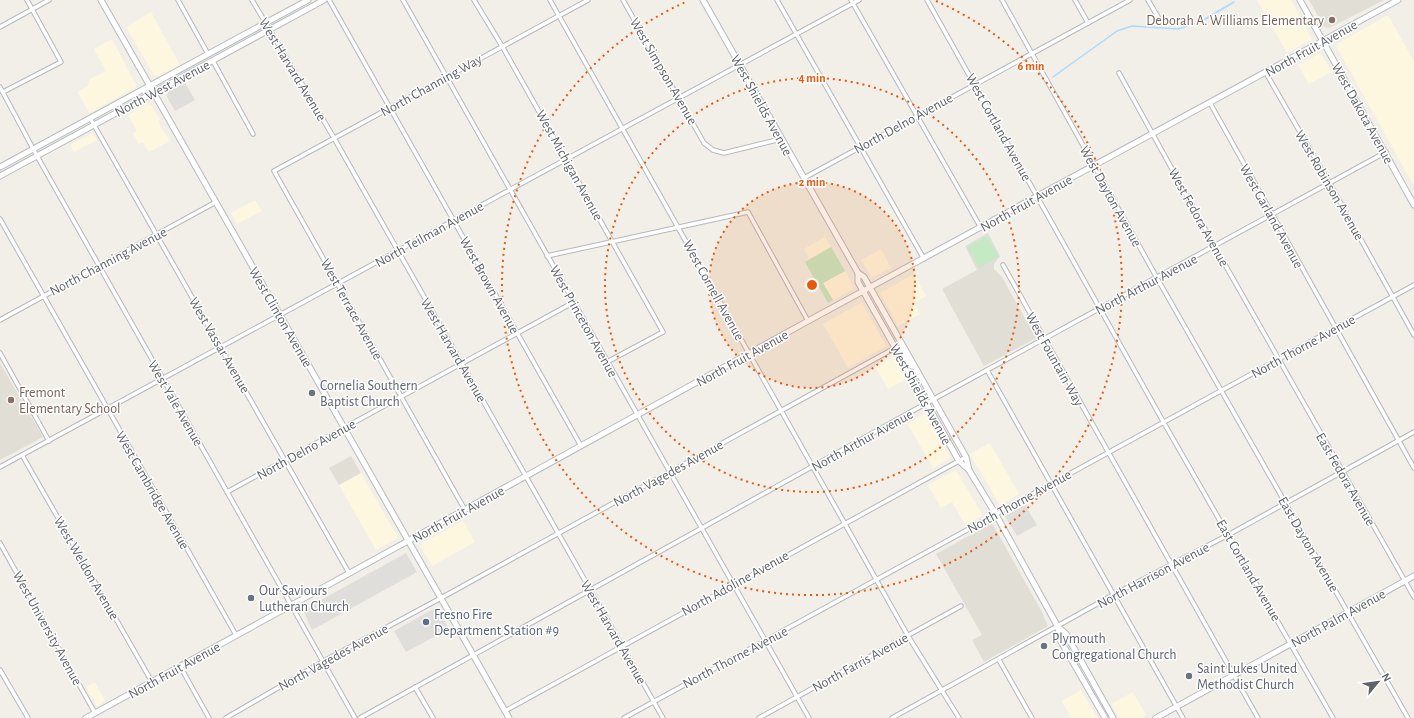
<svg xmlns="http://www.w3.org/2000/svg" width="1414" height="718" font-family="'Alegreya Sans',sans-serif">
<rect width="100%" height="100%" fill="#f1efe8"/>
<g fill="#fef7e0">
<path d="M1257,0h34l21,39 -25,14z"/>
<path d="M151,12l29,53 -21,11 -5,-1 -28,-48z"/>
<path d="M1388,15l26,46v125l-78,-140 1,-2z"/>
<path d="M112,39l24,46 -1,3 -46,25 -11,-21 10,-6 2,-7 16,-8 -12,-22z"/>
<path d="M1318,54l4,1 10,17 -23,12 -11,-19z"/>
<path d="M148,104l3,1 9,14 -2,1 3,7 9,14 -21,11 -6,-10 -4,2 -6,-10 4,-3 -9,-16z"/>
<path d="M93,133l4,7 -23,12 -4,-7z"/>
<path d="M255,200l7,11 -25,13 -6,-11z"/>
<path d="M825,237l6,10 -22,12 -5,-10z"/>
<path d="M881,249l10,19 -19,9 -11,-17z"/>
<path d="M845,271l8,15v3l-20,11 -10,-17z"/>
<path d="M914,274l12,22 -12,7 6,11 -22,12 -18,-33z"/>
<path d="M862,302l24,44 -38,22 -25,-44z"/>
<path d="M893,357l13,22 -18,10 -13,-23z"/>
<path d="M923,414h2l25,43 -1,2 -16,9 -26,-45z"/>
<path d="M990,443l29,51 -19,11 -30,-51z"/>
<path d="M956,470l26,44 -1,2 -16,9 -13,-23 -11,6 -13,-23z"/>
<path d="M361,473l37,65 -22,12 -37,-65z"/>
<path d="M463,521l12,21 -43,24 -11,-19 1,-4z"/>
<path d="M95,682l10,19 -8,5 -11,-19z"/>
<path d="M1081,690l7,12 9,16h-26l-9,-17z"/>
<path d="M1133,692l13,23 -4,3h-22l-9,-14z"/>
</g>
<g fill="#e0deda">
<path d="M185,83l10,17 -20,11 -8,-14 1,-5z"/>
<path d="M1025,505l12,20 -20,11 -12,-20z"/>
<path d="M406,553l11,19 -105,58 -9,-20z"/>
<path d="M437,607l12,22 -43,23 -12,-21z"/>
</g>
<g fill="#e1ded6">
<path d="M1309,0h75l-55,28 -5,-1z"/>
<path d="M988,233l12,23 -6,8v5l8,8 34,61 -52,28 -42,-77 35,-19 -12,-24z"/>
<path d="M0,363l43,74 -43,23z"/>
<path d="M351,456l10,17 -22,12 -10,-17z"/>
<path d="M992,523l50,89 6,14 -64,36 -12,-22 10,-5 -46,-81z"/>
</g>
<g fill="#c5e8c5">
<path d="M987,236l12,21 -20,11 -12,-21z"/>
<path d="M831,247l14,24 -22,12 10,17 -5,3 -23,-41z"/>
</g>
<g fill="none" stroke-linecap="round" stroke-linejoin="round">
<path stroke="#aadaff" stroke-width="1.5" d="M1053,77l64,-46 15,-5 46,3 22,-7 34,-20"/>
<defs>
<g id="street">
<path d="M178,0l30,54"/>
<path d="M252,0l82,138 329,580"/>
<path d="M329,0l252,446"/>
<path d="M403,0l406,718"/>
<path d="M474,0l28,46 161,286 -56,30"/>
<path d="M550,0l358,636 51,82"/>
<path d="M623,0l81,143 9,7 11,3 57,-14"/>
<path d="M777,0l147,259"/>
<path d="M851,0l130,228"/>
<path d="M927,0l237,423 169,295"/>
<path d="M1002,0l155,278 251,440"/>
<path d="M1075,0l13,23"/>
<path d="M1148,0l10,17"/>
<path d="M0,27l49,-27"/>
<path d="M213,61l40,73"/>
<path d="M1119,73l96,174 199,350"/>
<path d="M1266,73l64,111 84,151"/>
<path d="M0,87l37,69 318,562"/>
<path d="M3,92l58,-30 -34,-62"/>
<path d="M1210,103l204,365"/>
<path d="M90,118l259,455"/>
<path d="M804,178l326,-178"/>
<path d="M0,219l236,416"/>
<path d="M547,256l201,-44 60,109"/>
<path d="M1003,265l255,453"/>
<path d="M0,320l216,-118"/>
<path d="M0,353l49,88"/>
<path d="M987,370l196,348"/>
<path d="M22,455l130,227"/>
<path d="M0,467l859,-467"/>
<path d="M227,492l347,-190"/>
<path d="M465,510l-191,-339 314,-171"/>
<path d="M0,543l95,170"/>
<path d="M441,598l454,-250"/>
<path d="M999,660l33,58"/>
<path d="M180,666l29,52"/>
<path d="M0,670l28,48"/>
<path d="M415,687l18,31"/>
<path d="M505,711l461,-254"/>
<path d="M226,718l98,-57 117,-63"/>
<path d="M360,718l574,-319 452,-247"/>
<path d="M624,718l790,-433"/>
<path d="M759,718l202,-112"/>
<path d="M892,718l221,-123 115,-60 186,-103"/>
</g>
<g id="secondary">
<path d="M101,0l408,718"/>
<path d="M703,0l155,273 6,4 102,180 3,13"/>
<path d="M1300,0l114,205"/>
<path d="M0,167l308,-167"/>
<path d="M0,176l324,-176"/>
<path d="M858,273v9l101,179 10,9 26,43 63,114 8,7 47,84"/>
<path d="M895,348l5,1 12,17"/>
<path d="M1058,627l1,11 46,80"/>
<path d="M86,718l722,-397 590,-321"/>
<path d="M1156,718l258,-142"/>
</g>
</defs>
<use href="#street" stroke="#b5b8bc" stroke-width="5.5"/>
<use href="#secondary" stroke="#b6babf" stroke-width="7"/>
<use href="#street" stroke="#fff" stroke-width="3.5"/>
<use href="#secondary" stroke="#fff" stroke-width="5"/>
</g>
<circle cx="812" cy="285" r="103" fill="#e8590c" fill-opacity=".12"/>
<g fill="none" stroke="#e8590c" stroke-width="2" stroke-dasharray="2 4">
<circle cx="812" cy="285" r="103"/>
<circle cx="812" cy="285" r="207"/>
<path d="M936 1A310 310 0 1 1 688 1"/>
</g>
<g fill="#8d6e63" stroke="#fff" stroke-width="1.5">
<circle cx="1332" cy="20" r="4"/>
<circle cx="11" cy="400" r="4"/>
</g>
<g fill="#6b7280" stroke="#fff" stroke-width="1.5">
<circle cx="312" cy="393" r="4"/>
<circle cx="251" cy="598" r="4"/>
<circle cx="1044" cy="646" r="4"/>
<circle cx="1189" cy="676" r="4"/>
</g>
<circle fill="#5c6f8a" stroke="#fff" stroke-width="1.5" cx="426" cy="622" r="4"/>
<g text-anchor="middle" stroke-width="3" stroke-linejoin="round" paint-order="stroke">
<g font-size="14" fill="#785e54" stroke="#fff" text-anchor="end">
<text x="1324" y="25">Deborah A. Williams Elementary</text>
<text x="19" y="397" text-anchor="start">Fremont<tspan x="19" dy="16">Elementary School</tspan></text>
</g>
<g font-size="14" fill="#5f6368" stroke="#fff">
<text transform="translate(1311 48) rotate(-29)" y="5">North Fruit Avenue</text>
<text transform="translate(293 69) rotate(59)" y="5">West Harvard Avenue</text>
<text transform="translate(664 71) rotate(60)" y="5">West Simpson Avenue</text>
<text transform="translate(431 85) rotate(-29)" y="5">North Channing Way</text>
<text transform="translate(162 88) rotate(-28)" y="5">North West Avenue</text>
<text transform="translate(762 105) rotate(61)" y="5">West Shields Avenue</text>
<text transform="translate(1363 113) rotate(61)" y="5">West Dakota Avenue</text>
<text transform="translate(903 123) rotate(-29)" y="5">North Delno Avenue</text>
<text transform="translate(999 127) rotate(61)" y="5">West Cortland Avenue</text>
<text transform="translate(570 165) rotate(61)" y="5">West Michigan Avenue</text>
<text transform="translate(1330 185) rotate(60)" y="5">West Robinson Avenue</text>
<text transform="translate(1111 196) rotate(61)" y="5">West Dayton Avenue</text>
<text transform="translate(1026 203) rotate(-29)" y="5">North Fruit Avenue</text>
<text transform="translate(1272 216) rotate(61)" y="5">West Garland Avenue</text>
<text transform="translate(1199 217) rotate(61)" y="5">West Fedora Avenue</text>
<text transform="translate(429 234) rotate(-29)" y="5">North Teilman Avenue</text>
<text transform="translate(108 261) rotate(-28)" y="5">North Channing Avenue</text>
<text transform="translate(1146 284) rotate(-28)" y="5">North Arthur Avenue</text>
<text transform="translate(490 285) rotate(61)" y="5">West Brown Avenue</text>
<text transform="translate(714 290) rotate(61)" y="5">West Cornell Avenue</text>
<text transform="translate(352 309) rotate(61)" y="5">West Terrace Avenue</text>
<text transform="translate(281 317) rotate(60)" y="5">West Clinton Avenue</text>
<text transform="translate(584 321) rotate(61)" y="5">West Princeton Avenue</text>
<text transform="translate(220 345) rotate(60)" y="5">West Vassar Avenue</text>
<text transform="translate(1303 346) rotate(-29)" y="5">North Thorne Avenue</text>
<text transform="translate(454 350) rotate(60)" y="5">West Harvard Avenue</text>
<text transform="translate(742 358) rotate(-29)" y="5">North Fruit Avenue</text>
<text transform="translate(1055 359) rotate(61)" y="5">West Fountain Way</text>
<text transform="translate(921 394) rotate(61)" y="5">West Shields Avenue</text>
<text transform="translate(176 403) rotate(60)" y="5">West Yale Avenue</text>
<text transform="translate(862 440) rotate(-29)" y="5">North Arthur Avenue</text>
<text transform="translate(306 449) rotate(-29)" y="5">North Delno Avenue</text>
<text transform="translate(668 473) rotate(-29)" y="5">North Vagedes Avenue</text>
<text transform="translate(1346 479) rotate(60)" y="5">East Fedora Avenue</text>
<text transform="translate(153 490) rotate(60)" y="5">West Cambridge Avenue</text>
<text transform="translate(1019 501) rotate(-29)" y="5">North Thorne Avenue</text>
<text transform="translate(458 514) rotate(-29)" y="5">North Fruit Avenue</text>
<text transform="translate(1309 544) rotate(60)" y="5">East Dayton Avenue</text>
<text transform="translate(87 568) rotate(60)" y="5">West Weldon Avenue</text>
<text transform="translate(1249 570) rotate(60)" y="5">East Cortland Avenue</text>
<text transform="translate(1153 575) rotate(-28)" y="5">North Harrison Avenue</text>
<text transform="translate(735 583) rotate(-29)" y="5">North Adoline Avenue</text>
<text transform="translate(1338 618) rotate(-29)" y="5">North Palm Avenue</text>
<text transform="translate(48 628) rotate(61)" y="5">West University Avenue</text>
<text transform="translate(614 632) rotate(60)" y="5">West Harvard Avenue</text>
<text transform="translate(333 657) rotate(-29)" y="5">North Vagedes Avenue</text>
<text transform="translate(735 657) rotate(-28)" y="5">North Thorne Avenue</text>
<text transform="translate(860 662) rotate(-29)" y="5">North Farris Avenue</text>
<text transform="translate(174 670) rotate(-29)" y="5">North Fruit Avenue</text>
</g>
<g font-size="14" fill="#5b616d" stroke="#fff" text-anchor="start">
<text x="320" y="390">Cornelia Southern<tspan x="320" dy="16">Baptist Church</tspan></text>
<text x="259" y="595">Our Saviours<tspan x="259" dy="16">Lutheran Church</tspan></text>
<text x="1052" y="643">Plymouth<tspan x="1052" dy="16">Congregational Church</tspan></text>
<text x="1197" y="673">Saint Lukes United<tspan x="1197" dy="16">Methodist Church</tspan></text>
</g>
<g font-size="14" fill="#4e5e75" stroke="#fff" text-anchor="start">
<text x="434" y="619">Fresno Fire<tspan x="434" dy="16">Department Station #9</tspan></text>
</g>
</g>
<circle cx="812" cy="285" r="6" fill="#e8590c" stroke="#fff" stroke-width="2"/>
<g font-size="12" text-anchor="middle" font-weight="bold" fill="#e8590c" stroke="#fff" stroke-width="3" stroke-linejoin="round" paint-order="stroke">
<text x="1031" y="70">6 min</text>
<text x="812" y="82">4 min</text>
<text x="812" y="186">2 min</text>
</g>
<g transform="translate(1378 682) rotate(61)" stroke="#ffffff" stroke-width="3" paint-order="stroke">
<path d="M0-3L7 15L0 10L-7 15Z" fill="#5f6368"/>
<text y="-6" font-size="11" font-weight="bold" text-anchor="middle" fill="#5f6368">N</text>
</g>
</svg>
